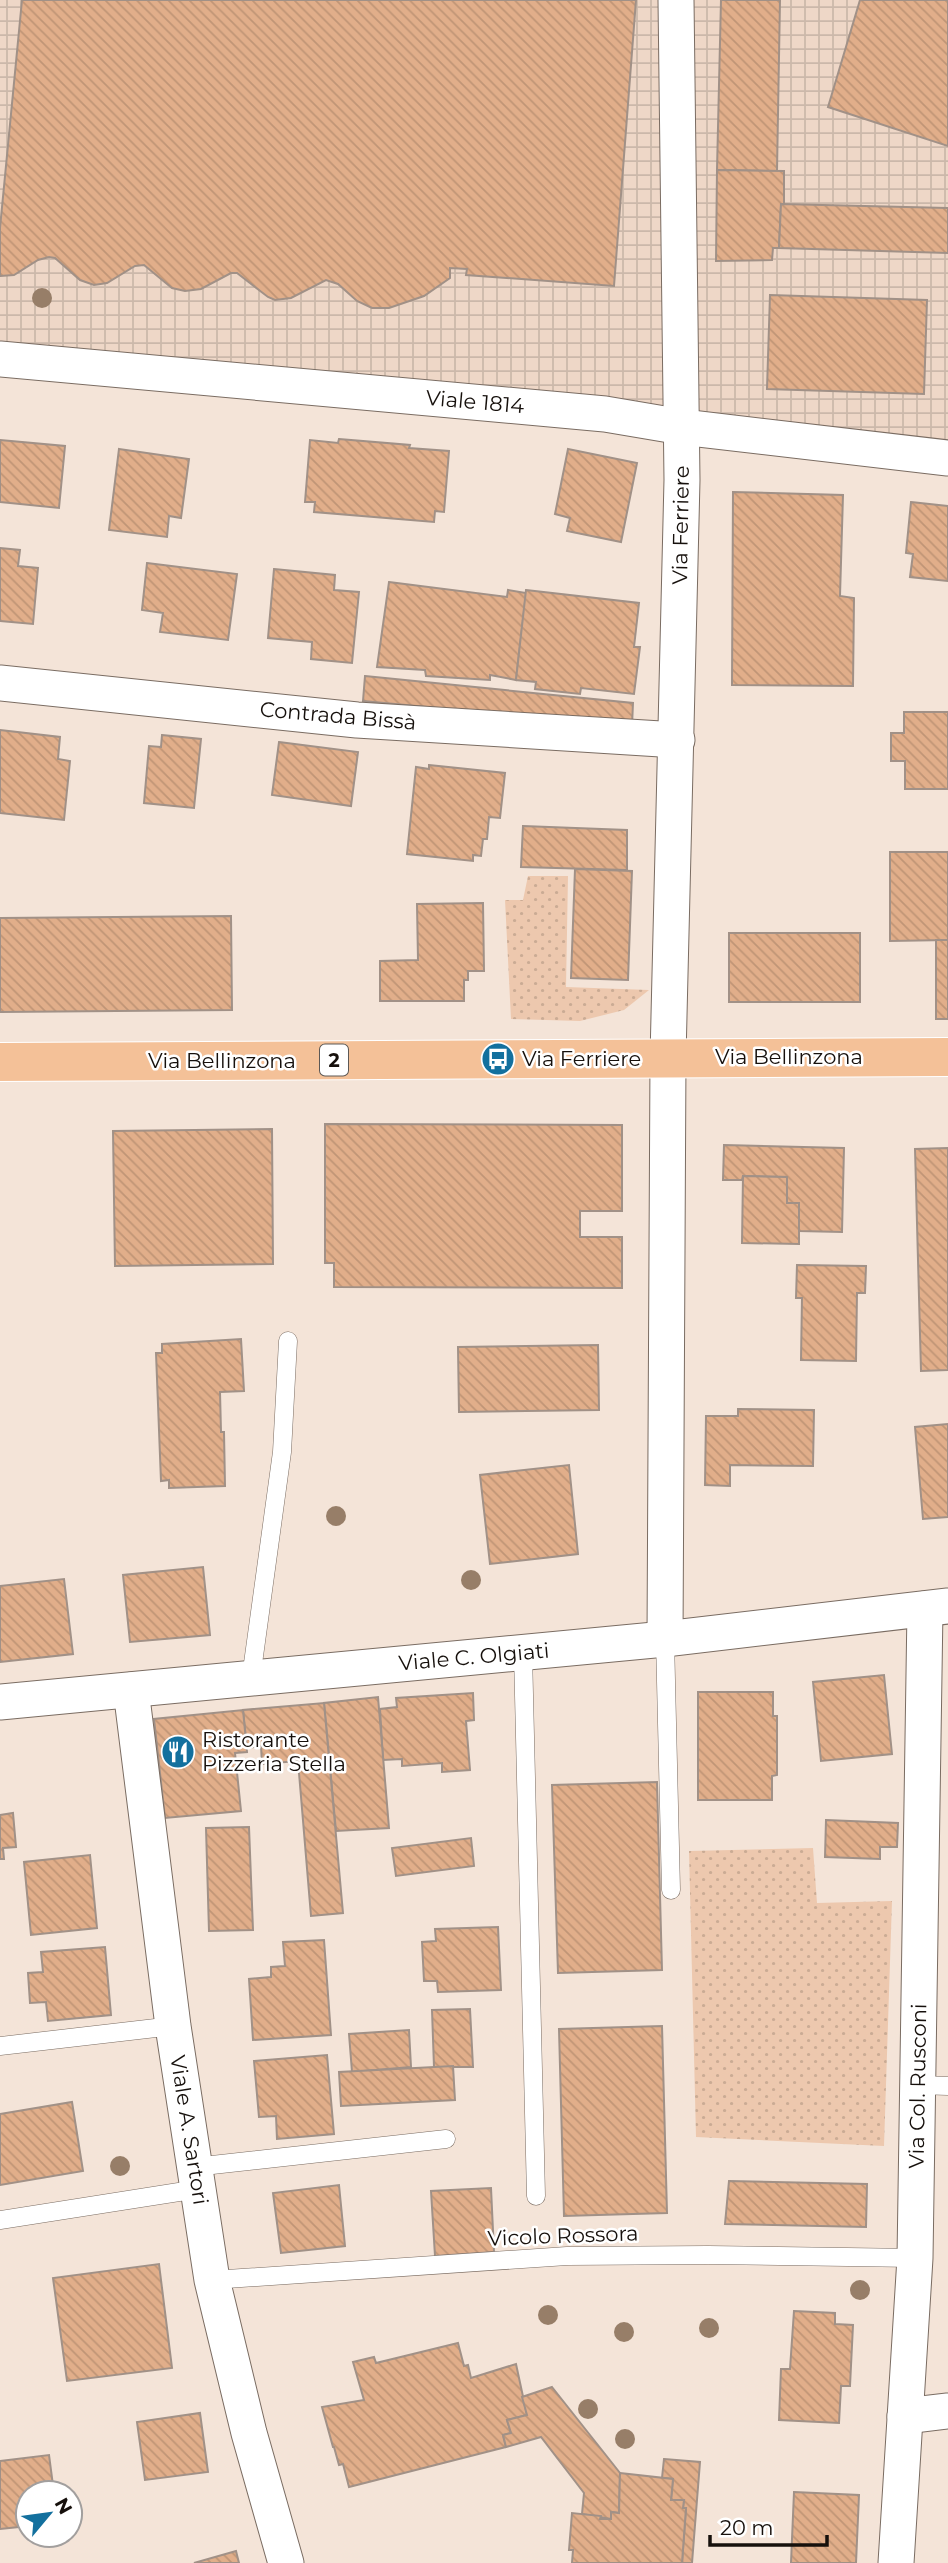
<svg xmlns="http://www.w3.org/2000/svg" width="948" height="2563" font-family="Montserrat,sans-serif">
<defs>
<pattern id="industrial-grid" width="8" height="8" patternUnits="userSpaceOnUse" patternTransform="scale(1.75)"><rect width="8" height="8" fill="#eed7c7"/><path d="M0 4h8M4 0v8" fill="none" stroke="#cbb8aa"/></pattern>
<pattern id="grass-dots" width="8" height="8" patternUnits="userSpaceOnUse" patternTransform="scale(1.75)"><rect width="8" height="8" fill="#edc8ae"/><path d="M2 2h.1M6 6h.1" fill="none" stroke="#caab94" stroke-width="1.8" stroke-linecap="round"/></pattern>
<pattern id="building-back-hatch" width="6" height="6" patternUnits="userSpaceOnUse" patternTransform="scale(1.75)"><rect width="6" height="6" fill="#e1ae8a"/><path d="M-1 5l2 2M0 0l6 6M5-1l2 2" fill="none" stroke="#c09576"/></pattern>
</defs>
<rect width="100%" height="100%" fill="#f4e4d8"/>
<path fill="url(#industrial-grid)" d="M0,0h948v458l-948,-99z"/>
<g fill="url(#grass-dots)">
<path d="M528,876h40l-2,111 83,3 -25,20 -44,11 -69,-2 -6,-119h18z"/>
<path d="M813,1848l4,55 75,-2 -8,245 -188,-9 -7,-286z"/>
</g>
<g fill="url(#building-back-hatch)" stroke="#a19187" stroke-width="2">
<path d="M22,0h614l-22,286 -148,-11 1,-6 -17,-1v10l-26,18 -35,12h-17l-15,-7 -19,-17 -12,-4 -35,18 -16,2 -7,-3 -31,-24h-6l-30,16 -16,2 -13,-3 -28,-23 -9,1 -28,17 -13,2 -14,-5 -25,-22 -6,-1 -11,3 -24,15 -14,1v-48z"/>
<path d="M721,0h59l-3,171 -60,-1z"/>
<path d="M860,0h88v146l-120,-39z"/>
<path d="M717,170l67,1v33h-3l-2,44h-6l-1,12 -56,1z"/>
<path d="M781,204l167,4v45l-169,-5z"/>
<path d="M770,295l157,5 -3,94 -157,-5z"/>
<path d="M339,439l71,6 -1,3 40,3 -5,61 -9,-1 -1,11 -120,-10 1,-10h-10l5,-62 28,3z"/>
<path d="M0,440l65,6 -6,62 -59,-6z"/>
<path d="M119,449l70,10 -8,59 -12,-2 -2,21 -58,-7z"/>
<path d="M568,449l69,14 -16,79 -54,-11 3,-13 -15,-4z"/>
<path d="M733,492l110,3 -3,101 14,2 -1,88 -121,-1z"/>
<path d="M911,502l37,4v75l-38,-4 3,-23 -7,-1z"/>
<path d="M0,548l20,2 -2,16 20,2 -5,56 -33,-3z"/>
<path d="M147,563l90,11 -9,66 -68,-8 3,-19 -21,-3z"/>
<path d="M274,569l61,6 -1,15 25,2 -7,71 -41,-4 1,-17 -44,-4z"/>
<path d="M389,582l118,15 1,-7 18,3 -10,87 -26,-5v5l-64,-4 -1,-6 -48,-3z"/>
<path d="M526,590l113,13 -5,44h6l-6,47 -53,-6 -1,6 -45,-5 1,-7 -20,-2z"/>
<path d="M365,676l268,27 -1,23 -269,-25z"/>
<path d="M904,712h44v77h-43v-28h-14v-28h13z"/>
<path d="M0,730l60,7 -2,22 12,2 -6,59 -64,-7z"/>
<path d="M162,735l39,4 -7,69 -50,-5 5,-57 12,1z"/>
<path d="M279,742l79,10 -7,54 -79,-11z"/>
<path d="M429,765l76,8 -5,45 -11,-1 -2,22h-4l-2,17 -8,-1v6l-66,-7 9,-87 13,2z"/>
<path d="M523,826l104,4v40l-106,-3z"/>
<path d="M890,852h58v88l-58,1z"/>
<path d="M575,869l57,2 -4,109 -57,-2z"/>
<path d="M483,903l1,68h-16v9h-4v21h-84v-40l38,-1 -1,-56z"/>
<path d="M231,916l1,94 -232,2v-94z"/>
<rect x="729" y="933" width="131" height="69"/>
<rect x="936" y="940" width="12" height="79"/>
<path d="M325,1124l297,1v86h-42v26h42v51l-288,-1v-24h-9z"/>
<path d="M272,1129l1,135 -158,2 -2,-135z"/>
<path d="M724,1145l120,3 -2,84 -43,-1v-28h-12v-26l-44,-1 -1,4h-19z"/>
<path d="M948,1148v222l-27,1 -6,-222z"/>
<path d="M743,1176l44,1v26h12v41l-57,-1z"/>
<path d="M797,1265l69,1 -1,27h-8l-1,68 -55,-1 1,-62h-6z"/>
<path d="M241,1339l3,52 -24,1 1,40h3l1,54 -56,2v-8l-8,1 -5,-128h6v-9z"/>
<path d="M598,1345l1,65 -140,2 -1,-65z"/>
<path d="M738,1409l76,1 -1,56 -83,-1v21l-25,-1 1,-69h32z"/>
<path d="M948,1424v93l-25,2 -8,-92z"/>
<path d="M569,1465l9,89 -88,10 -10,-89z"/>
<path d="M203,1567l7,68 -80,7 -7,-67z"/>
<path d="M64,1579l9,75 -73,8v-76z"/>
<path d="M884,1675l8,79 -71,7 -8,-79z"/>
<path d="M698,1692h75v24h4v59l-5,1v24h-74z"/>
<path d="M473,1693l1,27 -8,1 4,49 -28,2v-9l-40,3v-7l-19,1 -3,-51 17,-2 -1,-9z"/>
<path d="M378,1697l11,131 -53,3 -12,-128z"/>
<path d="M324,1703l19,210 -32,3 -13,-155 -36,3 -1,-18 -14,2 -4,-38z"/>
<path d="M243,1710l4,42 -12,1 6,58 -76,7 -11,-99z"/>
<path d="M657,1782l5,188 -104,3 -6,-188z"/>
<path d="M13,1813l3,34 -13,1 1,11h-4v-44z"/>
<path d="M826,1820l72,3 -1,24h-17v12l-55,-2z"/>
<path d="M249,1827l4,103 -44,1 -3,-103z"/>
<path d="M471,1838l3,28 -78,10 -4,-28z"/>
<path d="M90,1855l7,73 -66,7 -7,-73z"/>
<path d="M498,1927l3,63 -63,2 -1,-11h-13l-2,-39 14,-1 -1,-12z"/>
<path d="M324,1940l7,95 -78,5 -4,-61 22,-2v-10l14,-1 -2,-24z"/>
<path d="M105,1947l6,68 -63,6 -2,-19 -16,1 -2,-30 15,-1 -2,-20z"/>
<path d="M470,2009l3,58h-39l-2,-57z"/>
<path d="M662,2026l5,187 -103,3 -5,-187z"/>
<path d="M409,2030l2,37 -59,5 -3,-38z"/>
<path d="M327,2055l7,79 -57,5 -1,-23 -17,1 -5,-56z"/>
<path d="M453,2066l2,34 -114,6 -2,-34z"/>
<path d="M72,2102l11,69 -83,14v-71z"/>
<path d="M729,2181l138,3 -1,43 -141,-3z"/>
<path d="M339,2185l6,61 -64,7 -8,-60z"/>
<path d="M491,2188l3,64 -59,4 -4,-65z"/>
<path d="M159,2264l13,104 -105,13 -14,-103z"/>
<path d="M794,2311l41,2v11l18,1 -3,61h-9l-2,37 -60,-3 2,-51h9z"/>
<path d="M458,2343l6,23 4,-1 3,13 45,-14 11,51 -20,5 4,13 -8,2 3,12 -157,40 -6,-23 -4,1 -5,-18h-1l-11,-40 42,-7 -11,-38 21,-5 2,6z"/>
<path d="M552,2387l68,86 -1,40 -8,-1v7l-29,-5 2,-21 -43,-56 -35,10 -3,-12 8,-2 -4,-13 20,-5 -5,-18z"/>
<path d="M200,2413l8,59 -63,8 -8,-58z"/>
<path d="M49,2455l5,38h-26v33l-28,3v-68z"/>
<path d="M664,2459l36,3 -8,101h-10l4,-55h-3l1,-8h-13l2,-21 -11,-1z"/>
<path d="M620,2473l53,6 -2,21h13l-1,8h3l-4,55h-110l1,-13h-4l3,-37 29,3 -1,3h11v-7l8,1z"/>
<path d="M794,2492l65,3 -3,68h-65z"/>
<path d="M236,2551l3,12h-45z"/>
</g>
<g fill="none" stroke-linecap="round" stroke-linejoin="round">
<defs>
<g id="service">
<path d="M665,1639l6,251"/>
<path d="M523,1653l13,543"/>
<path d="M251,1678l31,-226 6,-111"/>
<path d="M0,2046l173,-20"/>
<path d="M918,2085l30,1"/>
<path d="M194,2167l252,-28"/>
<path d="M0,2220l198,-31"/>
<path d="M212,2280l355,-24 141,-1 207,3"/>
</g>
<g id="minor">
<path d="M0,359l605,55 77,13 266,31"/>
<path d="M0,683l357,37 320,20"/>
<path d="M665,1639l3,-582 14,-577 -6,-480"/>
<path d="M131,1690l42,336 39,254 37,153 37,130"/>
<path d="M0,1702l665,-63 283,-33"/>
<path d="M905,2416l43,-5"/>
<path d="M896,2563l19,-305 10,-649"/>
</g>
<path id="primary" d="M0,1062l948,-5"/>
</defs>
<use href="#service" stroke="#7a6c62" stroke-width="19"/>
<use href="#minor" stroke="#7a6c62" stroke-width="37"/>
<use href="#primary" stroke="#fff" stroke-width="40"/>
<use href="#service" stroke="#fff" stroke-width="18"/>
<use href="#minor" stroke="#fff" stroke-width="35"/>
<use href="#primary" stroke="#f4c198" stroke-width="38"/>
</g>
<g fill="#977e68">
<circle cx="42" cy="298" r="10"/>
<circle cx="336" cy="1516" r="10"/>
<circle cx="471" cy="1580" r="10"/>
<circle cx="120" cy="2166" r="10"/>
<circle cx="860" cy="2290" r="10"/>
<circle cx="548" cy="2315" r="10"/>
<circle cx="709" cy="2328" r="10"/>
<circle cx="624" cy="2332" r="10"/>
<circle cx="588" cy="2409" r="10"/>
<circle cx="625" cy="2439" r="10"/>
</g>
<defs>
<symbol id="bus-disc" viewBox="-11 -11 22 22"><circle r="9.5" fill="#13709e" stroke="#fff"/><path d="M-5-6H5V4H4V6H2V4H-2V6H-4V4H-5ZM-3.5-4V0h7V-4ZM-3.5 1.2v1.5H-2V1.2ZM2 1.2v1.5H3.5V1.2Z" fill="#fff"/></symbol>
<symbol id="restaurant-disc" viewBox="-11 -11 22 22"><circle r="9.5" fill="#13709e" stroke="#fff"/><path d="M-5-6h1v4h1v-4h1v4h1v-4h1v5L-1.5 .5V6h-2V.5L-5-1ZM5-6V6H3V1.5H1.5Q1.5-4 5-6Z" fill="#fff"/></symbol>
</defs>
<g fill-rule="evenodd">
<use href="#bus-disc" x="479" y="1040" width="38" height="38"/>
<use href="#restaurant-disc" x="159" y="1733" width="38" height="38"/>
</g>
<g text-anchor="middle" stroke-width="5" stroke-linejoin="round" paint-order="stroke">
<rect fill="#fff" stroke="#5c5855" stroke-width="2" x="320" y="1044.5" width="28" height="31" rx="5"/>
<g font-size="19" font-weight="bold" fill="#16100c">
<text x="334" y="1067">2</text>
</g>
<g font-size="21" fill="#16100c" stroke="#fff">
<text transform="translate(475 402) rotate(5)" y="7">Viale 1814</text>
<text transform="translate(681 525) rotate(-89)" y="7">Via Ferriere</text>
<text transform="translate(338 716) rotate(5)" y="7">Contrada Bissà</text>
<text x="789" y="1064">Via Bellinzona</text>
<text x="222" y="1068">Via Bellinzona</text>
<text transform="translate(474 1657) rotate(-5)" y="7">Viale C. Olgiati</text>
<text transform="translate(918 2086) rotate(-89)" y="7">Via Col. Rusconi</text>
<text transform="translate(189 2130) rotate(81)" y="7">Viale A. Sartori</text>
<text transform="translate(563 2236) rotate(-2)" y="7">Vicolo Rossora</text>
</g>
<g font-size="21" fill="#16100c" stroke="#fff" text-anchor="start">
<text x="522" y="1066">Via Ferriere</text>
<text x="202" y="1747">Ristorante<tspan x="202" dy="24">Pizzeria Stella</tspan></text>
</g>
</g>
<g transform="translate(49 2514) rotate(61)"><circle r="33" fill="#ffffff" stroke="#a29f9e" stroke-width="2"/>
<path d="M0-5L12 26L0 18L-12 26Z" fill="#13709e"/>
<text y="-10" font-size="19" font-weight="bold" text-anchor="middle" fill="#16100c">N</text>
</g>
<path d="M710 2535v10h117v-10" fill="none" stroke="#16100c" stroke-width="3.5"/>
<text x="720" y="2535" font-size="21" fill="#16100c" stroke="#ffffff" stroke-width="5" paint-order="stroke">20 m</text>
</svg>
